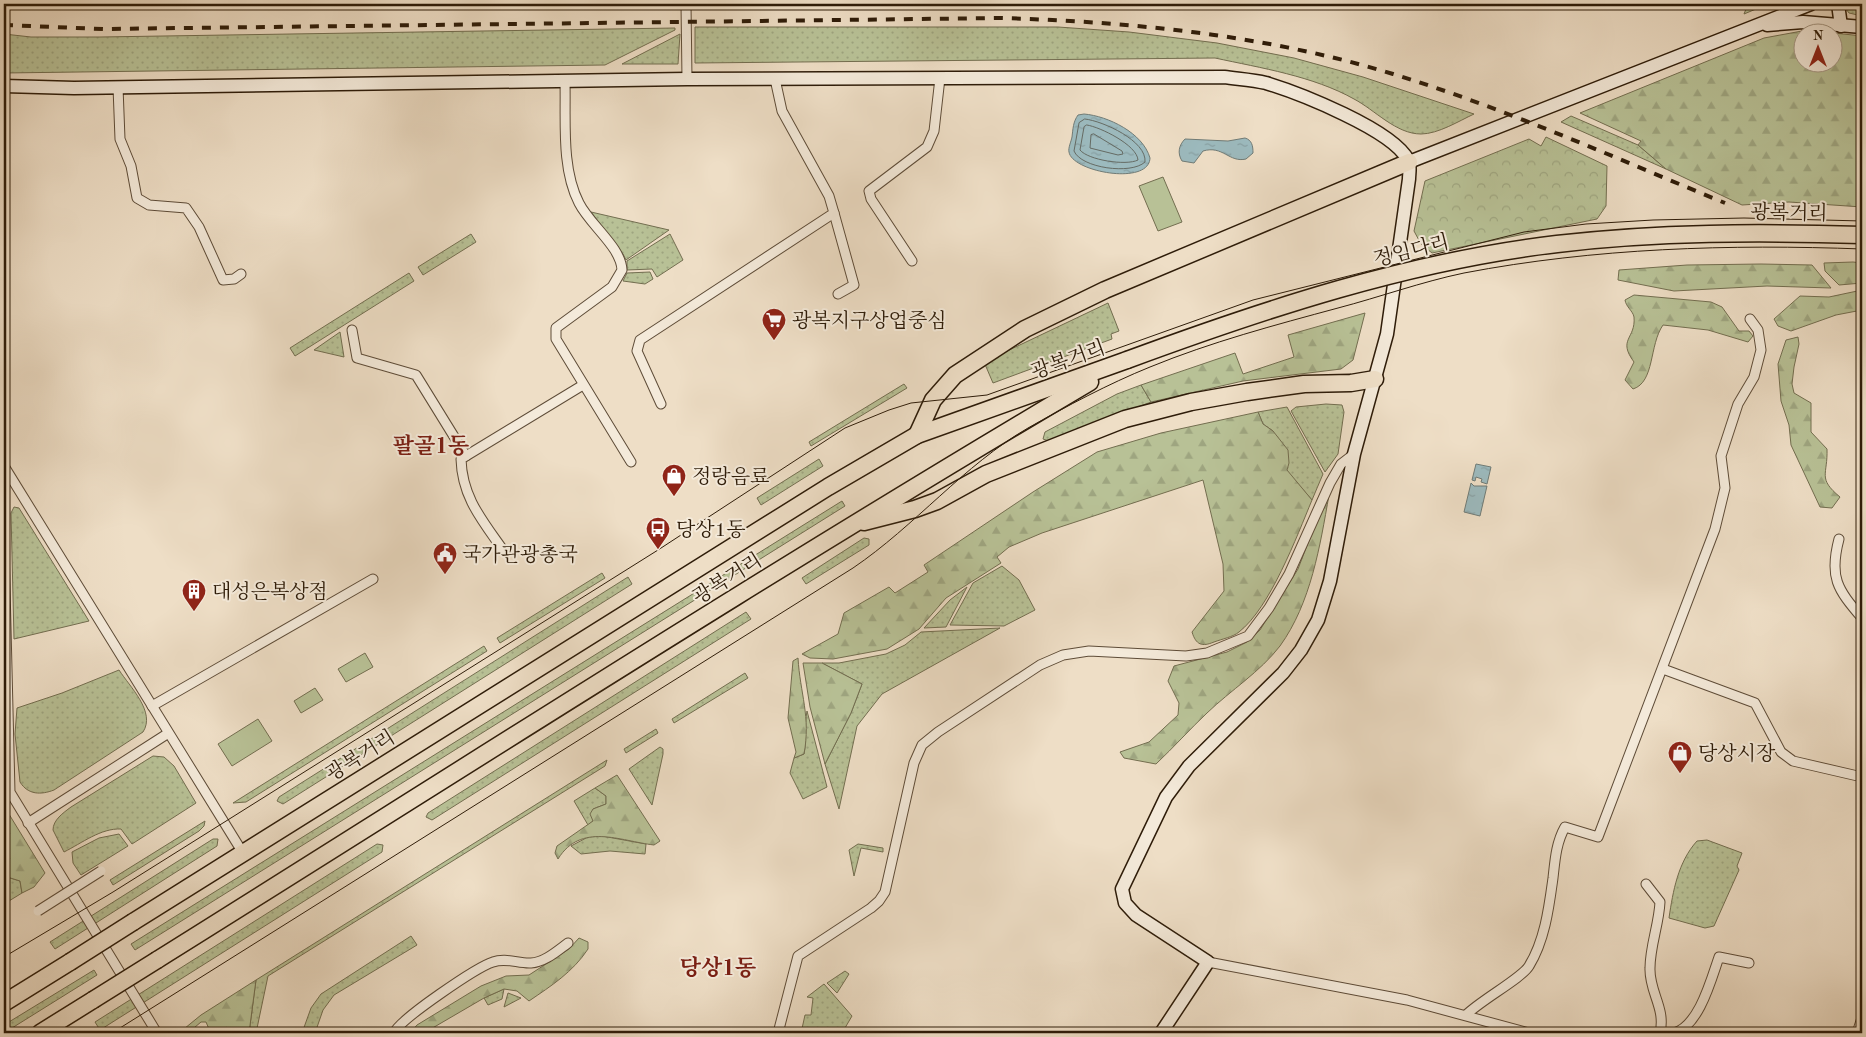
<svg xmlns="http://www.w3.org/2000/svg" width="1866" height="1037" font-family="'Old Standard TT','Noto Serif KR',serif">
<defs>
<pattern id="grass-dots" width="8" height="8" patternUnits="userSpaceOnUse" patternTransform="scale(1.25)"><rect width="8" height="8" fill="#b8c196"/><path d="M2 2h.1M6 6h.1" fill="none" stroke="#9ea580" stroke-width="1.8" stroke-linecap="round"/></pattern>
<pattern id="forest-firs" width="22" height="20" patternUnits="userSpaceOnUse" patternTransform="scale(1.25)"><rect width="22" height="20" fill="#b8c196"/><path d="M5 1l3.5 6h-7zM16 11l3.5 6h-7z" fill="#9ea580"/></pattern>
<pattern id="park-crowns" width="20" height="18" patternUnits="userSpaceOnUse" patternTransform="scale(1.25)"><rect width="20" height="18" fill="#b8c196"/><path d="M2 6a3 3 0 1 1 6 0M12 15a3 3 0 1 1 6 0" fill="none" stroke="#9ea580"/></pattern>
<pattern id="water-ripples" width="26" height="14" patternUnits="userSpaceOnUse" patternTransform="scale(1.25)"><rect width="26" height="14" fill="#9cbabe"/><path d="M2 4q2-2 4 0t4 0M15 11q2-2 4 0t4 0" fill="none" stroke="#879fa2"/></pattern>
</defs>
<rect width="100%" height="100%" fill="#eedec6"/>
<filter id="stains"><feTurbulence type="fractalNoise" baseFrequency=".004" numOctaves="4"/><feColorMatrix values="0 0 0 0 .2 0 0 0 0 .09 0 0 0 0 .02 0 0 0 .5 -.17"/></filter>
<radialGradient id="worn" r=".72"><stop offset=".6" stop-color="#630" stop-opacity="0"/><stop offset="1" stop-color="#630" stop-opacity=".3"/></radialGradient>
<g fill="url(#grass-dots)" stroke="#736e50">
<path d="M1748,4h20l-24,10z"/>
<path d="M1845,4h17v12l-13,-3 -3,-4z"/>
<path d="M695,27h363l71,5 88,11 77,15 69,19 111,37c-15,7 -36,20 -53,20 -25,0 -46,-24 -67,-35 -41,-23 -93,-31 -139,-41l-520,5z"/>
<path d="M675,28v2l-70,35 -601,8v-39l27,3h69z"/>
<path d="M680,34l-2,30h-56z"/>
<path d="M1571,116l67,29 28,24 -105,-47z"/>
<path d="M591,212l78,18 -43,30 -3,-6z"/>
<path d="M471,234l5,8 -53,33 -5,-8z"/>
<path d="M670,234l13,26 -26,17 -5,-8 -25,1v-9z"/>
<path d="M650,272l3,7 -8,5 -22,-3 4,-8z"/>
<path d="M409,273l5,8 -119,75 -5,-8z"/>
<path d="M1108,303l11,28 -8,3 1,5 -119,44 -9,-21z"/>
<path d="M340,332l4,25 -30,-7z"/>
<path d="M904,384l3,4 -96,58 -2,-4z"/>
<path d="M1141,385l10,17 -102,39 -6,-2 2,-7 72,-38z"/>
<path d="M1326,404l16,1 2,7 -6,42 -13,18 -34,-61 5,-4z"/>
<path d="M1287,407l36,67 -11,26 -26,-30 -13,-39 -10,-7 -5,-12z"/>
<path d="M819,459l4,7 -62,39 -4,-7z"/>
<path d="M842,501l3,5 -710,444 -4,-6z"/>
<path d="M14,507l5,1 70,113 -75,18 -3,-126z"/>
<path d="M864,538l5,1v6l-63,39 -4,-6z"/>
<path d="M1002,566l17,14 16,30 -31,16 -54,-1 23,-42z"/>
<path d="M602,573l3,5 -105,65 -3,-5z"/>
<path d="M628,577l4,7 -349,220 -6,-3 2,-4z"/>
<path d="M967,587l-21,40 -22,1 26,-28z"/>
<path d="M746,612l5,7 -319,201 -6,-3 2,-4z"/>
<path d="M1000,628l-118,66 -25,32 -18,83 -14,-45 26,-51 11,-29 -40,-21h17l47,-9 19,-9 16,-13z"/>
<path d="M484,646l3,5 -241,151 -13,1z"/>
<path d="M119,670c11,17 37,42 24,62l-89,58c-13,5 -26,5 -34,-8l-5,-48 2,-26 45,-15z"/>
<path d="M745,673l3,5 -74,45 -2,-4z"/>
<path d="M807,711l20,76 -24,12 -13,-26 4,-15 10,-4c3,-15 0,-28 3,-43z"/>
<path d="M656,729l2,4 -32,20 -2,-4z"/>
<path d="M660,747l3,2v5l-11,51 -23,-36z"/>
<path d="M153,756l11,1 10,9 22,37 -64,41 -11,-15c-20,-1 -39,14 -57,23l-11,-22c0,-10 10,-17 18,-23z"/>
<path d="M607,760l-2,6 -337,210 -12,57h-7l7,-53z"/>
<path d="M595,788l11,8v8l-13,5v12l-5,4 -14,-24z"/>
<path d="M205,821l-1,5 -5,5 -86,54 -3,-5z"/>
<path d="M119,834l9,12 -47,29 -8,-12 -1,-11 27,-14z"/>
<path d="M602,836l44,8 -1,10 -35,-3 -29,3 -10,-8 17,-9z"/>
<path d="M213,839h5l-1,7 -162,103 -5,-7z"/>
<path d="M1707,840l35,13 -5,13 2,4 -25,56 -9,2 -36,-10c4,-27 9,-56 28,-77z"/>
<path d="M377,844l6,1 -1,7 -282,178 -5,-8z"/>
<path d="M858,844l25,4v4l-22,-4 -7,28 -5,-26z"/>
<path d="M4,876l16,5 2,12 -18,11z"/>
<path d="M411,936l6,9 -83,50 -11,15 -8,23h-13l9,-25 10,-14z"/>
<path d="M94,970l3,5 -93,58v-8z"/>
<path d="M845,971l4,3 -12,19 -10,-10z"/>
<path d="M824,984l28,32 -10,17 -17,-3 -5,3h-19l4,-18h6l2,-17 -6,-1z"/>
<path d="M504,989l-2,10 -14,6 -4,-7z"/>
<path d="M508,993l13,5 -17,9z"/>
</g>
<g fill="url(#forest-firs)" stroke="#736e50">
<path d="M1802,31l28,1h-26v30h30v-29l28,3v171l-73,-5 -47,3 -76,-36 -28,-24 3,-4 -61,-28 184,-75z"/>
<path d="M1853,262l9,1v20l-23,2 -14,-14 -1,-8z"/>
<path d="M1761,264l51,1 19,23 -64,-2 -93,5 -56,-11 1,-10 68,-5z"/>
<path d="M1862,290v20l-26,5 -45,16 -13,-5 -4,-7 26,-23 29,1z"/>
<path d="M1634,295l77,7 11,5 17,24h10l4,5 -5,6 -40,-12 -45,-5c-14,20 -8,57 -30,64l-8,-9 9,-18c-17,-23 2,-23 0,-45 -1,-6 -8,-10 -9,-17z"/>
<path d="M1365,313l-12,47 -12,9 -98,12 -92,21 -10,-17 94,-32 8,21 51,-17 -6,-22z"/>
<path d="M1798,337l1,7 -5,23 -2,17 2,9 17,10v29l16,17c1,26 -10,29 13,48l-8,11 -12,-1 -29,-62 -2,-20 -8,-24 -3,-37 8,-24z"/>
<path d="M1258,412l5,12 10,7 15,19 1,13 -2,7 25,30c-15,36 -42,108 -73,132 -6,5 -17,7 -25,10 -12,5 -18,3 -22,-10l32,-41 -1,-27 -20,-84 -161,53 -33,14 -12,10 4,6 -55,35 -27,31 -32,20 -54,10 -23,-1 -8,-4 36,-20 6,-21 45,-26 6,6 33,-21 -4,-7 109,-73 64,-40 64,-19z"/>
<path d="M1327,493l2,2c-9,51 -18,108 -49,151 -20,26 -49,44 -73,67 -17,16 -33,34 -51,51l-32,-6 -4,-6 29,-10 29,-27 1,-12 -11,-22 6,-15 53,-14 20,-10 13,-12 38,-61z"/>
<path d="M798,658c2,35 13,59 6,96l-10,4 2,-6 -8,-34 5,-57z"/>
<path d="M803,663h19l40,21 -11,29 -26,51 -15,-57z"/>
<path d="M617,775l43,66 -6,4c-34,-4 -73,-23 -96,14l-3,-6 2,-7 36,-25 -3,-7 3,-5 13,-5v-8l-11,-8z"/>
<path d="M4,806l41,67 -11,14 -12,6 -2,-12 -16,-5v-32l4,-2 -4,-4z"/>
<path d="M579,938l9,4v7c-15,23 -37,37 -59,52l-12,-10 -13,-2 -20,9 -60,35h-14l7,-8 64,-39 25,-10 23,-1 40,-26z"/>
<path d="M256,980l-7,53h-21l-19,-4 -3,-7h-5l-13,11h-9l22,-18z"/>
</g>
<path fill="url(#park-crowns)" stroke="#736e50" d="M1546,137l61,29 -1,40 -9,13 -165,34 -11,-9 -7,-13 11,-50 104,-42 12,7z"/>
<g fill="#b8c196" stroke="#736e50">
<path d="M1163,177l19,45 -24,9 -19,-45z"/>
<path d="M365,653l8,14 -27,15 -8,-13z"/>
<path d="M315,688l8,12 -22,13 -7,-12z"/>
<path d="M258,719l14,22 -40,25 -14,-22z"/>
</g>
<g fill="url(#water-ripples)" stroke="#707b76">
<path d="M1084,114c24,2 59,19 66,44 -1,28 -78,14 -81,-6 -1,-4 2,-10 3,-15 1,-8 1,-15 6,-22z"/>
<path d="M1245,138c7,2 8,8 8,15l-7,6c-17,4 -23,-14 -43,-8l-9,12 -12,-2c-5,-8 -3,-16 3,-22l43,2z"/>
<path d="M1476,464l15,3 -4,17 -6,-2 1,-3 -6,-2 -1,4 -3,-1z"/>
<path d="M1471,483l3,3h13l-7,30 -16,-4z"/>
</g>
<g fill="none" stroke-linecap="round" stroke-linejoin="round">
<g stroke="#656b64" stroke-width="1">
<path d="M1085,119c18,2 62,22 60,43 -14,13 -64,6 -71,-11l5,-28z"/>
<path d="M1087,125c13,2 50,20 51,35 -12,6 -50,0 -58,-10l4,-23z"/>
<path d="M1094,134l28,17 1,3 -5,1 -28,-7 1,-13z"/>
</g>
<defs>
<g id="street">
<path d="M686,4l1,75"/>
<path d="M565,82c1,38 -4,86 14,121 11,22 42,44 43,67l-10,17 -56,41v11l75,123"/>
<path d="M118,87l2,52 11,27 6,32 12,7 37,3 13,19 24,53 11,-1 7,-5"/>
<path d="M834,213l20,72 -16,9"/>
<path d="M912,261l-41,-62 -2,-8 58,-44 7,-16 6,-53"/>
<path d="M352,330l5,28 59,17 50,81"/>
<path d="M661,404l-24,-53 3,-11 194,-127 -5,-17 -47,-85 -7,-32"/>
<path d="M4,466l239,387"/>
<path d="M1839,539c-10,38 -2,50 23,79"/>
<path d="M4,546l6,246 147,241"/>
<path d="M503,550c-21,-30 -41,-53 -42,-91l122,-74"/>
<path d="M1663,669l92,34 26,49 12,9 69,16"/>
<path d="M152,706l221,-127"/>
<path d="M28,823l139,-89"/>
<path d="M1646,884l14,18c-1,22 -10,44 -10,66 -1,24 16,40 10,65"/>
<path d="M1208,962l199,38 122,33"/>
<path d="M1466,1015c15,-15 56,-37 63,-49 16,-26 20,-59 24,-88 2,-18 3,-35 12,-51l33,10 117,-308 10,-41 -4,-32 17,-52 16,-27 7,-27 -3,-20 -8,-11"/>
<path d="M394,1033c6,-14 83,-66 99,-71 13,-5 26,2 38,1 14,-1 26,-12 37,-20"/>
<path d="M778,1033l20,-77 73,-48 8,-7 6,-9 29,-129 8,-18 16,-13 102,-67 23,-10 26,-4 97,5 21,-3 41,-17 21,-28 20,-34 41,-91 11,-19 13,-10"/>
<path d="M1674,1033c25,-7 37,-53 45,-76l30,6"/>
<path d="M1857,1033l5,-15"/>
</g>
<g id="secondary">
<path d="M1838,4l3,22"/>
<path d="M1767,25l36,-3 59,5"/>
<path d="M4,86l70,2 613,-9 537,-2c14,2 29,3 42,6 33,10 127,47 142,77 3,5 1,13 1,19l-22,155 -33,120 -24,127 -12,39 -17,30 -18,23 -94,93 -23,31 -44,92 3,14 11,12 72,47 -47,71"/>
<path d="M1409,162l402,-158"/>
</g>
<g id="highway">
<path d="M917,435l16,-35 22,-25 70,-46 80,-39 304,-128"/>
<path d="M864,522l51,-13 22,-8 49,-27 139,-55 66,-17 56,-10 57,-8 47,-1 24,-4"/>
<path d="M133,922l695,-435 89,-52 210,-75"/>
<path d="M157,960c310,-194 618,-392 933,-578"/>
<path d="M4,1003l66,-41"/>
<path d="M40,1033l53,-33"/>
</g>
</defs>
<use href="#street" stroke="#5e4c38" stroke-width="11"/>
<use href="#secondary" stroke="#2e1c09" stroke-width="15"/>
<use href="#highway" stroke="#2e1c09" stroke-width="19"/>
<use href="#street" stroke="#f4eada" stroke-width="9"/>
<use href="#secondary" stroke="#f4eada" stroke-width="12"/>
<use href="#highway" stroke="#eedec6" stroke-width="16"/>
<g stroke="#2e1c09" stroke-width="1">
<path d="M4,957l109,-65 545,-342 187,-122 44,-18 22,-7 76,-8 266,-95 271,-68 62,-8 67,-4 91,-2 118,3"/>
<path d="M112,1033l741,-465c62,-42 111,-103 175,-140 39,-22 80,-44 122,-61 61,-25 125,-42 188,-59 42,-11 83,-26 126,-35 131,-25 266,-29 398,-24"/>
</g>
<path stroke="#2e1c09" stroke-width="4" stroke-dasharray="9 9" stroke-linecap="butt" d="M4,25l99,4 898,-11c132,4 265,17 392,56 114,35 222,84 332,129"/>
<defs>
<path id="street-bridge" d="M38,911l63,-40"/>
<g id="highway-bridge">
<path d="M1127,360c138,-51 283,-99 430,-116 101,-12 203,-12 305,-9"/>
<path d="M70,962l63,-40"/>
<path d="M93,1000l64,-40"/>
</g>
</defs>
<use href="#street-bridge" stroke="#5e4c38" stroke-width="11" stroke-linecap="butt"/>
<use href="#highway-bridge" stroke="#2e1c09" stroke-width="19" stroke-linecap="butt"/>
<use href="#street-bridge" stroke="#f4eada" stroke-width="9"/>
<use href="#highway-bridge" stroke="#eedec6" stroke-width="16"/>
</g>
<defs>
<symbol id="supermarket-pin" viewBox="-11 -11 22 30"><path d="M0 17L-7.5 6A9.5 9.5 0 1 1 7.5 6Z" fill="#8f2418" stroke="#f4eada"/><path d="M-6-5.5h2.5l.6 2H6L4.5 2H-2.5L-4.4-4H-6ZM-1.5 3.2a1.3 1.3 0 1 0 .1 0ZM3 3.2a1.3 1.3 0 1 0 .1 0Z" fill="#fff"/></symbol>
<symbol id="shop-pin" viewBox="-11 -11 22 30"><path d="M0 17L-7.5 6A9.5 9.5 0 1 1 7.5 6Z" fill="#8f2418" stroke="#f4eada"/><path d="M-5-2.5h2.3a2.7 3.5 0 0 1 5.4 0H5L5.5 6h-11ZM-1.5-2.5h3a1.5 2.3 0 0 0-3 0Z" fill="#fff"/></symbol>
<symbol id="bus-pin" viewBox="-11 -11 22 30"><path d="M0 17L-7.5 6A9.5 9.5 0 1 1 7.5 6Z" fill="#8f2418" stroke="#f4eada"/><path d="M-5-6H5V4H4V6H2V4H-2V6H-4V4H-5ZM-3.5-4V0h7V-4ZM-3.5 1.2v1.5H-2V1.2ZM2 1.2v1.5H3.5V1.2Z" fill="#fff"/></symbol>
<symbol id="civic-pin" viewBox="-11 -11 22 30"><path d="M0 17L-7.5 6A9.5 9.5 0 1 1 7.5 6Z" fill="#8f2418" stroke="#f4eada"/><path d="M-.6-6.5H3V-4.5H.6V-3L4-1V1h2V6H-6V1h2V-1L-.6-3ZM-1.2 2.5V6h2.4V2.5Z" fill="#fff"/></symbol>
<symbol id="building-pin" viewBox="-11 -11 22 30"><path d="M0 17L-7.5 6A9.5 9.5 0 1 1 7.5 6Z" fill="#8f2418" stroke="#f4eada"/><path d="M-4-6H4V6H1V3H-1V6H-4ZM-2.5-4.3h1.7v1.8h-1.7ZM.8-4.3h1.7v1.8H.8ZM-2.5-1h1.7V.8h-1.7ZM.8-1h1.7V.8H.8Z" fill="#fff"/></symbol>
</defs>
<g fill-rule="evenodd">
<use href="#supermarket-pin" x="760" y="306" width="28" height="38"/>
<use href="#shop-pin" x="660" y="462" width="28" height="38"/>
<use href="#bus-pin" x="644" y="515" width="28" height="38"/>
<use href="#civic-pin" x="431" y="540" width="28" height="38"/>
<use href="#building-pin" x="180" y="577" width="28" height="38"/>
<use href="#shop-pin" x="1666" y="739" width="28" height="38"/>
</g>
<g text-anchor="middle" stroke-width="4" stroke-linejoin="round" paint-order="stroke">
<g font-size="20" fill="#2e1c09" stroke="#f4eada">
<text transform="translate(1789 212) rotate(1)" y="7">광복거리</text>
<text transform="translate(1411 250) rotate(-14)" y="7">정임다리</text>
<text transform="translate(1068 359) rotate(-20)" y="7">광복거리</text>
<text transform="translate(727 578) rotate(-32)" y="7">광복거리</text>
<text transform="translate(360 755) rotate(-32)" y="7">광복거리</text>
</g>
<g font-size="20" fill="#2e1c09" stroke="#f4eada" text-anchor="start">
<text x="792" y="327">광복지구상업중심</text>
<text x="692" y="483">정랑음료</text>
<text x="676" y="536">당상1동</text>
<text x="462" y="561">국가관광총국</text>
<text x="212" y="598">대성은복상점</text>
<text x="1698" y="760">당상시장</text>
</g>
<g font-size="22" font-weight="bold" fill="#7a1f14" stroke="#f4eada">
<text x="431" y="453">팔골1동</text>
<text x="718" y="975">당상1동</text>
</g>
</g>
<rect width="1866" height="1037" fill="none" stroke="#eedec6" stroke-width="20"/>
<rect x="5" y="5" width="1856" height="1027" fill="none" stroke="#2e1c09" stroke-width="2.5"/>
<rect x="10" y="10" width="1846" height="1017" fill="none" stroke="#2e1c09"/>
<g transform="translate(1818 48)"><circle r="24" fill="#f4eada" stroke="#a59886"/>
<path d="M0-4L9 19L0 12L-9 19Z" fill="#8f2418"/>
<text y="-8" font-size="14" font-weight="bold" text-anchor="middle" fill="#2e1c09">N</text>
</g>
<rect width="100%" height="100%" filter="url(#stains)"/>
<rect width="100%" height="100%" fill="url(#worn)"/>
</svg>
